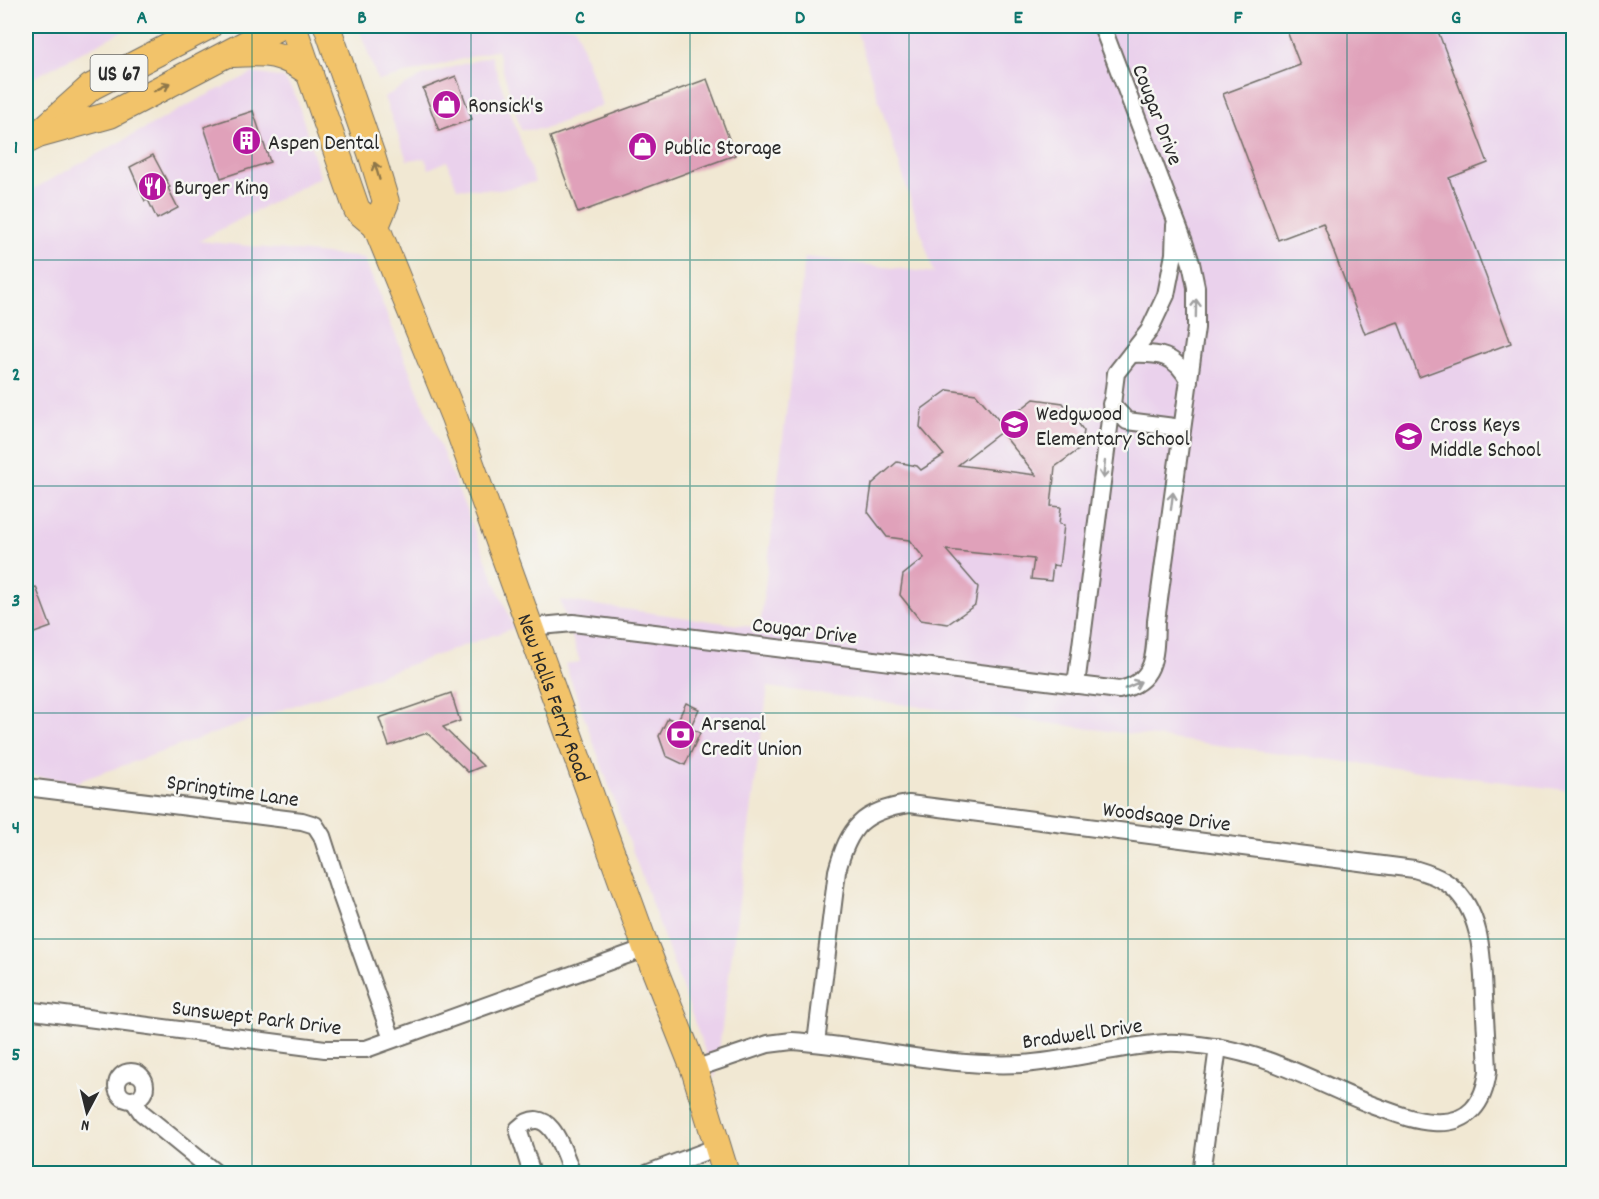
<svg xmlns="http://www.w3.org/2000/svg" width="1599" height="1199" font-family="Dekko,sans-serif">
<rect width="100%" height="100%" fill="#f6f6f2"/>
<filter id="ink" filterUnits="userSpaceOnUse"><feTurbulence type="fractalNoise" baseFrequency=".0167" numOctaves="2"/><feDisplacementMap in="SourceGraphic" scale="12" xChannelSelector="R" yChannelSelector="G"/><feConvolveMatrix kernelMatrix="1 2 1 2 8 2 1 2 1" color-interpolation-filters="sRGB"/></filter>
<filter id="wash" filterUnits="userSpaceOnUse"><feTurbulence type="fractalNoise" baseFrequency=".008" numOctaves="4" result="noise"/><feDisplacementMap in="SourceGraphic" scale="24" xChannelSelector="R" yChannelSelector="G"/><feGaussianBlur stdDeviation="1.35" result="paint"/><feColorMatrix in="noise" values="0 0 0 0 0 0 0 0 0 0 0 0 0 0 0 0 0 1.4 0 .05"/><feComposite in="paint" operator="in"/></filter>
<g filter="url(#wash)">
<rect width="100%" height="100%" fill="#f1e8d3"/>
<g fill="#ead1ec">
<path d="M26,26h104v1l-101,53h-3z"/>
<path d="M358,26h217l27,79 -57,24 -24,1 -24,-80 -119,31z"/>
<path d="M855,26h718v765l-805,-104 -53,392 -150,-415 15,-2 -20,-62 200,28 45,-371 129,16z"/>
<path d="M491,56l44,126 -35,8 -43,-2 -10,-27 -18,8 -4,-11 -18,2 -23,-63 38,-21z"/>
<path d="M253,73l31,5 12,18 24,81 -121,64 165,17 150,370 -438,154 -50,-7v-582l175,-95z"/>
</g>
<g id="blocks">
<g fill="#e0a1ba" fill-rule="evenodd">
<path d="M1285,26h106l3,6 18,-6h24l52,137 -39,15 62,165 -92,34 -21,-55 -33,12 -42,-111 -45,17 -55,-146 77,-29z"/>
<path d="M456,76l16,43 -33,12 -16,-42z"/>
<path d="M707,79l28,76 -157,58 -28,-76z"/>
<path d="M253,111l17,51 -49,16 -17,-51z"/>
<path d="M153,155l17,32 -2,1 10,20 -21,11 -9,-19 -3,1 -15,-34z"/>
<path d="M948,390l28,4 26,30 32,-25 29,4 21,28 -3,17 -26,19 -4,39 10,1 -2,17 5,1 -5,41 -6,-1 -2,16 -20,-2 3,-20 -88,-9 32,37 -3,18 -27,19 -28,-4 -20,-25 3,-20 21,-17 -15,-18 -22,-3 -19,-25 4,-28 25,-22 20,4 4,4 23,-15 -24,-28 2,-18zM1001,432l35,43 -78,-10z"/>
<path d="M36,587l15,40 -25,9v-45z"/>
<path d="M451,693l9,28 -17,6 40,39 -15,6 -41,-39 -38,13 -10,-28z"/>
<path d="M686,703l13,6 -9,19 10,5 -15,32 -19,-9 -7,-20 9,-18 9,4z"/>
</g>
</g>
</g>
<g filter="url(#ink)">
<use href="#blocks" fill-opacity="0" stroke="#706d66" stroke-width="1.5"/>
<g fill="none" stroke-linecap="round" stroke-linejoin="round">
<defs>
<g id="minor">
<path d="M1131,354c28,-1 44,0 58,27"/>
<path d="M1111,404l16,17 55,7"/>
<path d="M530,627l43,-4 546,67c38,-8 36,-37 37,-69l40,-293v-41l-5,-24 -8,-24 -81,-213"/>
<path d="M1076,685l40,-312 33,-42 17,-36 8,-41 1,-29"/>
<path d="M26,787l276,34 13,4 7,11 18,56 52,147"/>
<path d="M26,1010l299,39h41l280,-101"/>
<path d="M694,1069l74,-25 24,-3c76,5 153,27 230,23 48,-3 95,-18 144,-21 16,-1 33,2 49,4 55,8 106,38 157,58 20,7 40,16 61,17 36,3 51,-19 55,-51 -1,-25 -3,-49 -4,-74 -2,-38 -1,-84 -33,-111 -11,-9 -24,-13 -37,-17l-505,-65c-47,7 -60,23 -72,67l-21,172"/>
<circle cx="131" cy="1086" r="14"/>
<path d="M133,1100l9,13 75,61"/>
<path d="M532,1174l-14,-45c31,-30 46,23 54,45"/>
<path d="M646,1174l71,-27"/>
<path d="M1201,1174l17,-127"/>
</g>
<g id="primary">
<path id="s1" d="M293,26l64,184 19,16 78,191 192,531 48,121 32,105"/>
<path d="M327,26l45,130 14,46 -10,24"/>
<path d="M233,54c36,-2 47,-2 77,19"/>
<path d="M43,130l48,-43 118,-61"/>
<path d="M26,141l12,-6 72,-20 170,-89"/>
</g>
</defs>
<use href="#minor" stroke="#706d66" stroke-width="20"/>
<use href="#primary" stroke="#706d66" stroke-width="28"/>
<use href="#minor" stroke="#fff" stroke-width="16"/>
<use href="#primary" stroke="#f2c36a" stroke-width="26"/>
</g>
<defs><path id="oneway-shaft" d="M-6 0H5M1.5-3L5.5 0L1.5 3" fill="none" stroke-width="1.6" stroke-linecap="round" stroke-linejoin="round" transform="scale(1.5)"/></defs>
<g stroke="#8e774a">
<use href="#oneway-shaft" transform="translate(162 87) rotate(-27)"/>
<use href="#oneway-shaft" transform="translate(377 171) rotate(-106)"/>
</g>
<g stroke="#a0a0a0">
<use href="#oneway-shaft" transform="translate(1196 308) rotate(-89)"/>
<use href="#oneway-shaft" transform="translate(1104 470) rotate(96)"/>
<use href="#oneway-shaft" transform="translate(1172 501) rotate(-83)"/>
<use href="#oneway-shaft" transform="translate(1133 685) rotate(-24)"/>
</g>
</g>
<path fill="none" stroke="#0f766e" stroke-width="1.5" stroke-opacity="0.55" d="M252,26v1148M471,26v1148M690,26v1148M909,26v1148M1128,26v1148M1347,26v1148M26,260h1548M26,486h1548M26,713h1548M26,939h1548"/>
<defs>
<symbol id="shop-disc" viewBox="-11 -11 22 22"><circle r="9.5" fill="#b5179e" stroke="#f6f6f2"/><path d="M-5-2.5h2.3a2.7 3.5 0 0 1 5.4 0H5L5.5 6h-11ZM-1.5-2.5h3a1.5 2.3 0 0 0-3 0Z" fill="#fff"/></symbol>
<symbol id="building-disc" viewBox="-11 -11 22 22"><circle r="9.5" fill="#b5179e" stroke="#f6f6f2"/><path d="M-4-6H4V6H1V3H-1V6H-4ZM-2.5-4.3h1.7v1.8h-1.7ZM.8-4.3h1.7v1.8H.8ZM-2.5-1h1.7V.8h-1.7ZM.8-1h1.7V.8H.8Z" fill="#fff"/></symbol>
<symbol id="restaurant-disc" viewBox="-11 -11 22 22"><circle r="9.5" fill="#b5179e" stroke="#f6f6f2"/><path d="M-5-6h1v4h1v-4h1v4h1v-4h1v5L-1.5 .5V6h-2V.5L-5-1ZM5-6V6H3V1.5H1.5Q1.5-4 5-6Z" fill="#fff"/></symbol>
<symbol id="school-disc" viewBox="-11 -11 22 22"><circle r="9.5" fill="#b5179e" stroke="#f6f6f2"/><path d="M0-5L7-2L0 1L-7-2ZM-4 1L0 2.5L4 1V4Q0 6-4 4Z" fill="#fff"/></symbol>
<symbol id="bank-disc" viewBox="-11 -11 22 22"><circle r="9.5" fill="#b5179e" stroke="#f6f6f2"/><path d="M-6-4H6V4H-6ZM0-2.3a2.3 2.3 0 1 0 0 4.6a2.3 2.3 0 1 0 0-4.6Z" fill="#fff"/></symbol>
</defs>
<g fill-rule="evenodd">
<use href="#shop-disc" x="430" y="88" width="33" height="33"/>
<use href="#building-disc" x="230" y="124" width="33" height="33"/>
<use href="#shop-disc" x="626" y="130" width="33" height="33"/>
<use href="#restaurant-disc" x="136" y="170" width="33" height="33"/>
<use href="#school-disc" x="998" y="408" width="33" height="33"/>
<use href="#school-disc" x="1392" y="420" width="33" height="33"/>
<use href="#bank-disc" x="664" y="718" width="33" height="33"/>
</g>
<g text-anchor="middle" stroke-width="5" stroke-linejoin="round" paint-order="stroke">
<rect fill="#f6f6f2" stroke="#686867" stroke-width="1.5" x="90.5" y="55" width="57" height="36" rx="4.5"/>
<g font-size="21" font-weight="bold" fill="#2b2b2b">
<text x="119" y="80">US 67</text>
</g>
<g font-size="22" fill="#2b2b2b" stroke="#f6f6f2" text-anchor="start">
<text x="468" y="112">Ronsick's</text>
<text x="268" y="149">Aspen Dental</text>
<text x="664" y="154">Public Storage</text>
<text x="174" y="194">Burger King</text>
<text x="1036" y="420">Wedgwood<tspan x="1036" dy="25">Elementary School</tspan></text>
<text x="1430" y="431">Cross Keys<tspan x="1430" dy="25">Middle School</tspan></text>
<text x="701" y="730">Arsenal<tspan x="701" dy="25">Credit Union</tspan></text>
</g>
<g font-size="22" fill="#2b2b2b" stroke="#f6f6f2">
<text transform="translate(1159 114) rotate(69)" y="8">Cougar Drive</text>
<text transform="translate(805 629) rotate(7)" y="8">Cougar Drive</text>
<text dy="8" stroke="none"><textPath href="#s1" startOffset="724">New Halls Ferry Road</textPath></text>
<text transform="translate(233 789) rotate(8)" y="8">Springtime Lane</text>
<text transform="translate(1167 815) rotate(7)" y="8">Woodsage Drive</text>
<text transform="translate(257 1016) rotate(7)" y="8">Sunswept Park Drive</text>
<text transform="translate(1082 1032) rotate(-8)" y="8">Bradwell Drive</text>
</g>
</g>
<rect width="1599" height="1199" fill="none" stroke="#f6f6f2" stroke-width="66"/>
<g transform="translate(87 1112) rotate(187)" stroke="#f6f6f2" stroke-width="4.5" paint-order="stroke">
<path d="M0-4.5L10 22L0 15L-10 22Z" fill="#2b2b2b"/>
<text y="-9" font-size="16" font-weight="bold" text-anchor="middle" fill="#2b2b2b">N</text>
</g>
<rect x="33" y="33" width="1533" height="1133" fill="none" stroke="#0f766e" stroke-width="2"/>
<g font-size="20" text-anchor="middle" font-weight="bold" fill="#0f766e">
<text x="142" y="23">A</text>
<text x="362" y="23">B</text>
<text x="580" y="23">C</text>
<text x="800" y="23">D</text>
<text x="1018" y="23">E</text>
<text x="1238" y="23">F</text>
<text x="1456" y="23">G</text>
<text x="16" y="153">1</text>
<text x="16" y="380">2</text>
<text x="16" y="606">3</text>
<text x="16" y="833">4</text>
<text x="16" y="1060">5</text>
</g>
</svg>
